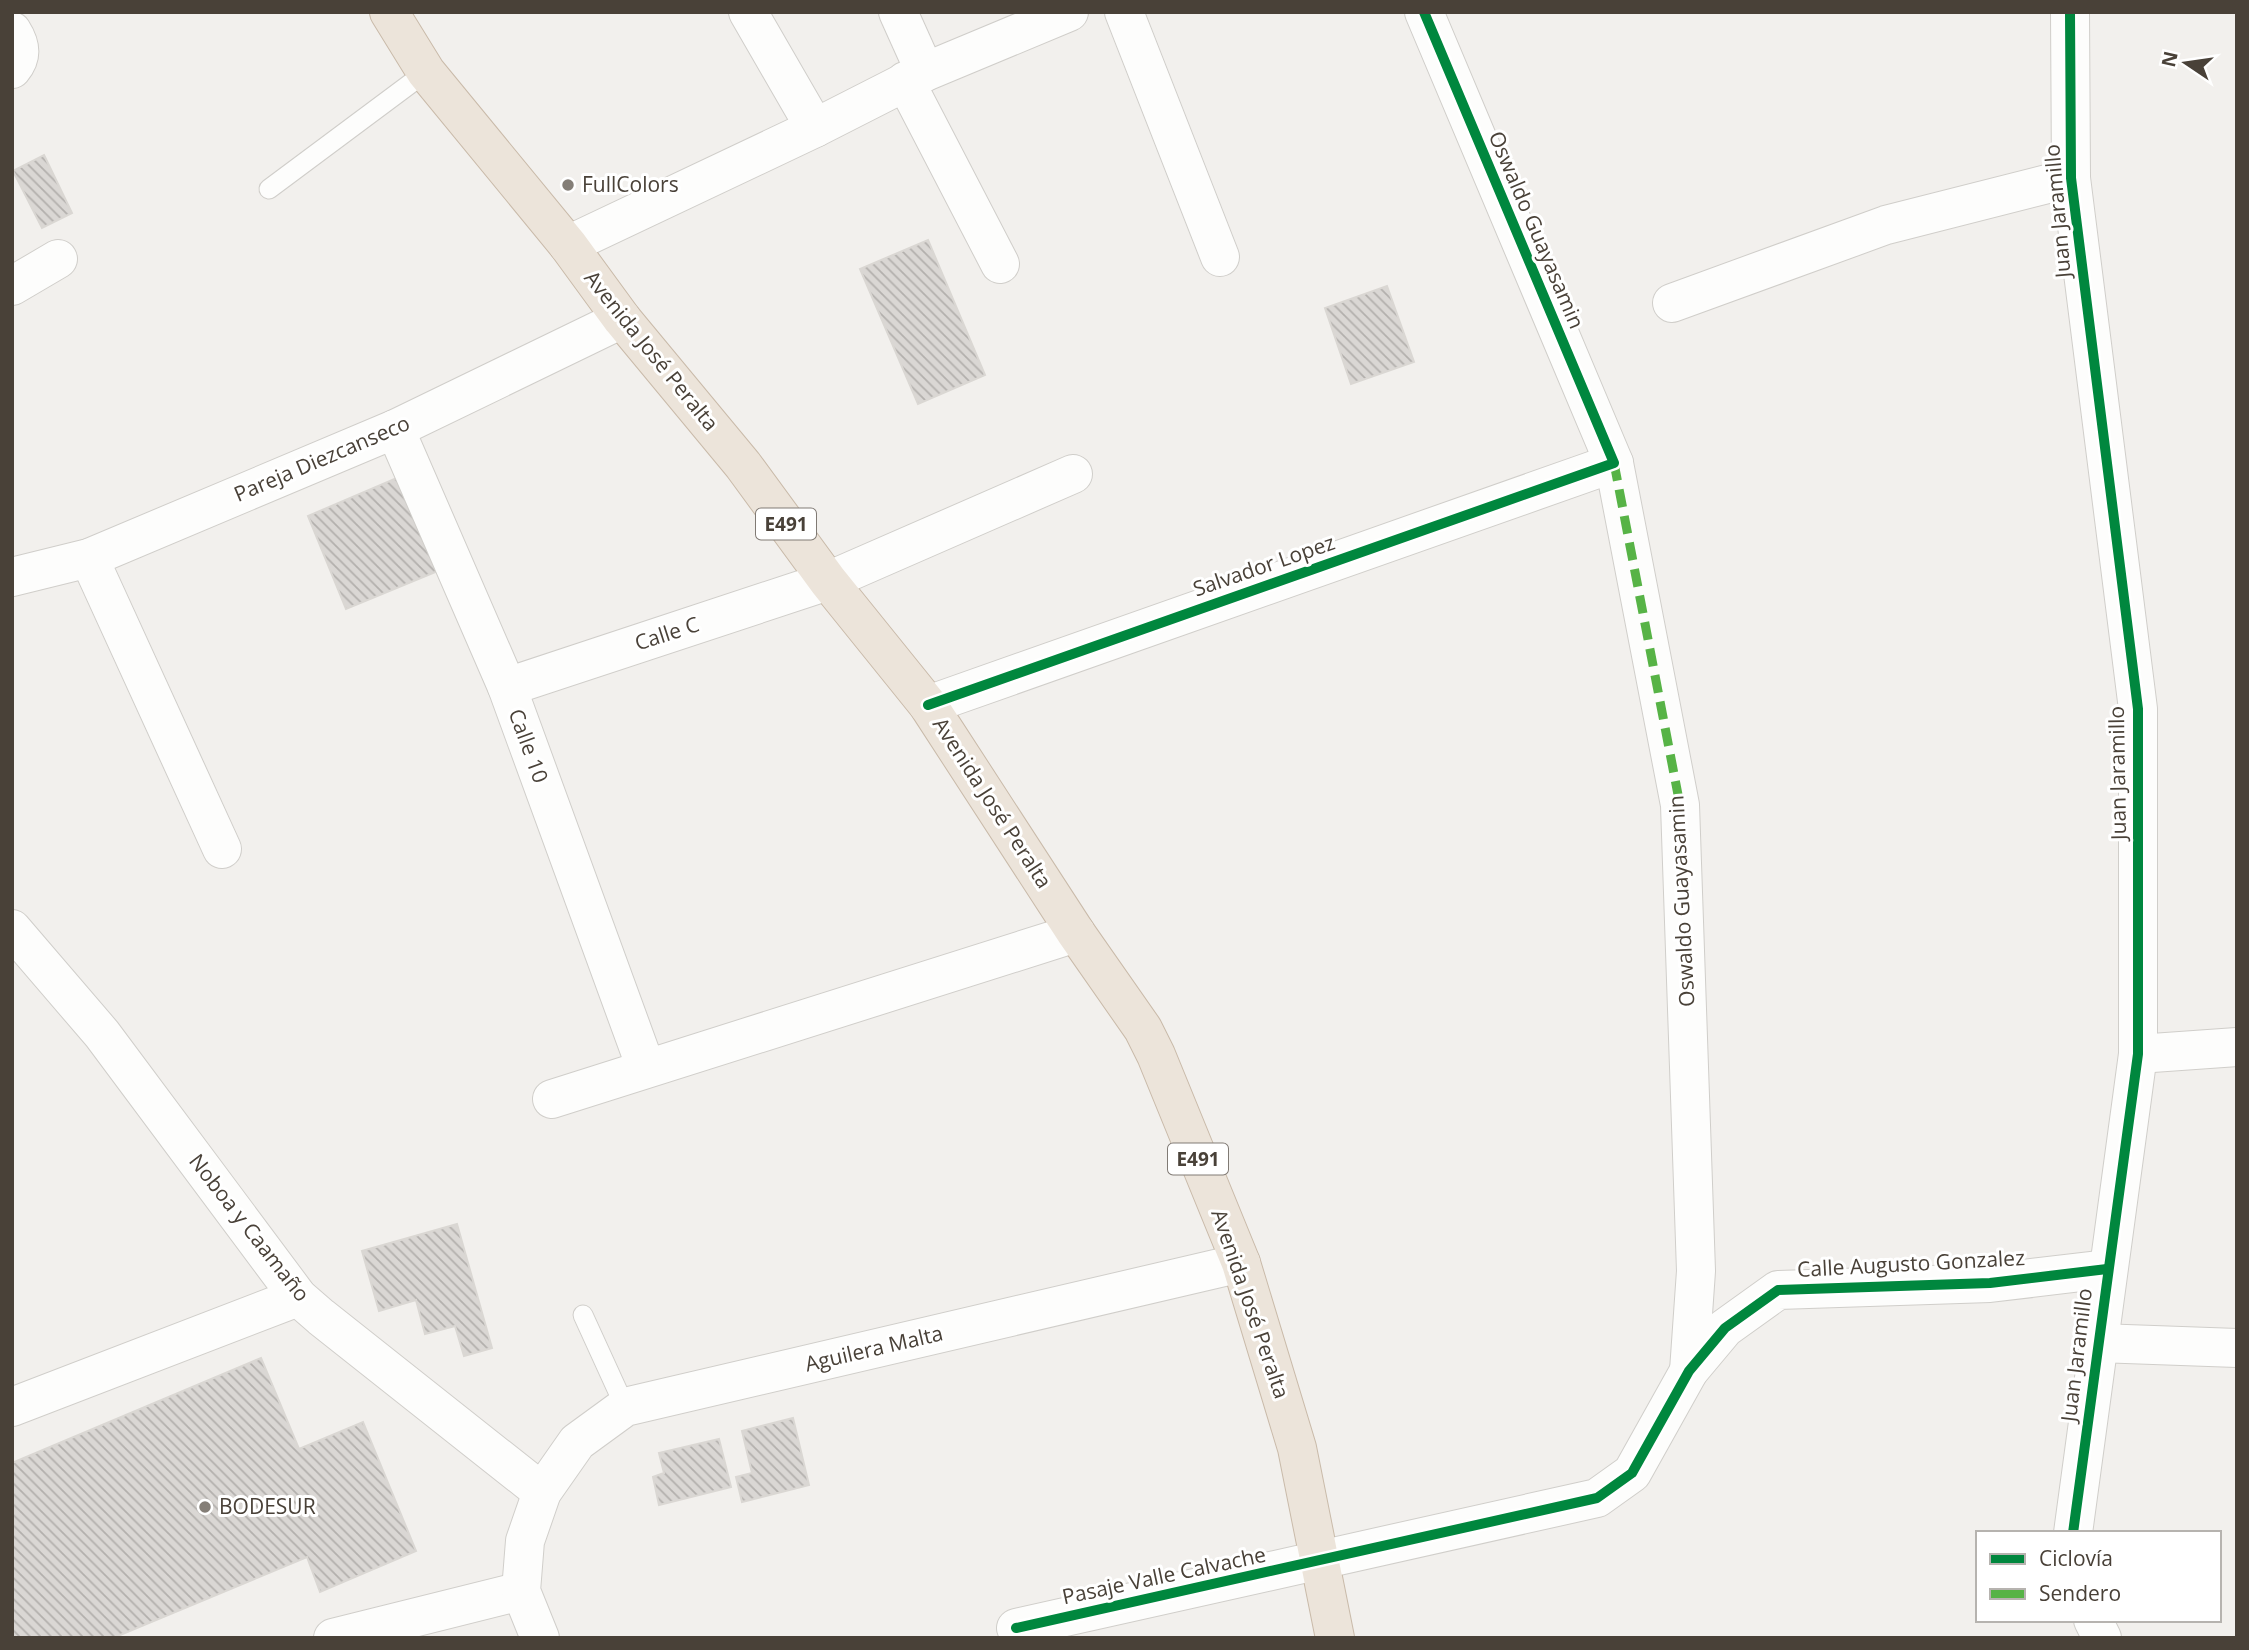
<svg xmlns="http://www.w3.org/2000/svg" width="2249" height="1650" font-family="'Open Sans',sans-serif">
<defs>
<pattern id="building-back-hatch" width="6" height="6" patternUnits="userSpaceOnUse" patternTransform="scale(1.75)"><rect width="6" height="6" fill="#dad7d4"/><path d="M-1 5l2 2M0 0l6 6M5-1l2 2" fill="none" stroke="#b3b0ad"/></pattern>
</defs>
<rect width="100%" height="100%" fill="#f2f0ed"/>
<g fill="url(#building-back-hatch)" stroke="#dad7d3" stroke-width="2">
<path d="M44,155l28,58 -30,15 -29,-57z"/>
<path d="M928,240l57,135 -67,29 -58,-135z"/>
<path d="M1387,286l27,76 -63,22 -26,-76z"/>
<path d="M399,477l39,94 -92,38 -38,-93z"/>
<path d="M457,1224l35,124 -28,8 -9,-30 -30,8 -9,-34 -37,11 -17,-60z"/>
<path d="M261,1358l38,91 64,-27 53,129 -96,41 -13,-35 -194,81h-101v-175z"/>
<path d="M793,1418l16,67 -67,17 -6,-25 16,-4 -10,-42z"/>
<path d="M719,1439l12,48 -72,18 -6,-28 11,-4 -5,-20z"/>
</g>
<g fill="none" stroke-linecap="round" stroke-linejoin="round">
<defs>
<g id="lane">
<path d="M269,189l157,-117"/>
<path d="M583,1315l42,92"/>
</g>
<g id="street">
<path d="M748,12l67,116"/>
<path d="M898,12l27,60"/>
<path d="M1124,12l96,245"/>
<path d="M1424,12l190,451 66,342 16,466 -7,100"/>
<path d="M2070,12l1,166 67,531v345l-65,479"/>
<path d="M12,31c9,14 11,25 0,38"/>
<path d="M905,81l95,183"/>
<path d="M568,245l247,-117 110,-56 144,-60"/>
<path d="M12,286l46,-27"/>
<path d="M1672,303l214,-78 185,-47"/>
<path d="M395,429l112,258 139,381"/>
<path d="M89,558l133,291"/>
<path d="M12,577l77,-19 306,-129 227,-110"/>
<path d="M507,687l321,-106 245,-107"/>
<path d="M928,705l686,-242"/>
<path d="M12,929l90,105 196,263 23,20 221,175"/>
<path d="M2138,1054l99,-7"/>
<path d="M552,1099l524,-166"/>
<path d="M2098,1343l139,5"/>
<path d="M12,1407l286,-110"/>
<path d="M2093,1620l9,18"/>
<path d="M1016,1628l581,-130 35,-25 57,-102 36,-43 53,-38 212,-7 117,-14"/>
<path d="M333,1638l188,-47"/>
<path d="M540,1638l-19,-47 4,-50 17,-49 35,-50 48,-35 616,-144"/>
</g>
<path id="highway" d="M389,12l37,60 142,173 54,74 121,146 85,116 100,124 148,228 67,96 13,26 85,208 56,185 38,190"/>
</defs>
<use href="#lane" stroke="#d0ceca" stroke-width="21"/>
<use href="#street" stroke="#d0ceca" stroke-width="40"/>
<use href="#highway" stroke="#c9baa9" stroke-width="40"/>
<use href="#lane" stroke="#fdfdfc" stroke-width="19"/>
<use href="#street" stroke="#fdfdfc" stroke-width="38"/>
<use href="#highway" stroke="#ece4da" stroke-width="38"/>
<path stroke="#57b346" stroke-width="9" stroke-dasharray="18 9" stroke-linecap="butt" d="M1614,463l66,342"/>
<defs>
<g id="cycleway">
<path d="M2070,12l1,166 67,531v345l-65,479"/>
<path d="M928,705l686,-242 -190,-451"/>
<path d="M1016,1628l581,-130 35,-25 57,-102 36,-43 53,-38 212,-7 117,-14"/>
</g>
</defs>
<use href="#cycleway" stroke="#fff" stroke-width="15"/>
<use href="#cycleway" stroke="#00873e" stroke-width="10"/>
</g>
<g fill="#847e77" stroke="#fff" stroke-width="2.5">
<circle cx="568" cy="185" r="7"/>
<circle cx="205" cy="1507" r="7"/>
</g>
<g text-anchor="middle" stroke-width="6" stroke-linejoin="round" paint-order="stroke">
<g fill="#fff" stroke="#807a74" stroke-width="2">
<rect x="756" y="508.5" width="60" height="31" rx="5"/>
<rect x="1168" y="1143.5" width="60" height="31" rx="5"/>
</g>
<g font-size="19" font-weight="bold" fill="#494138">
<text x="786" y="531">E491</text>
<text x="1198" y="1166">E491</text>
</g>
<g font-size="21" fill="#494138" stroke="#fff" text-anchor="start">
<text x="582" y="192">FullColors</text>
<text x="219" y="1514">BODESUR</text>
</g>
<g font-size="21" fill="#494138" stroke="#fff">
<text transform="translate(2058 211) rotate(-95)" y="7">Juan Jaramillo</text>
<text transform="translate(1536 230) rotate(67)" y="7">Oswaldo Guayasamin</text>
<text transform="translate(651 351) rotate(51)" y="7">Avenida José Peralta</text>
<text transform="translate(322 459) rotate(-23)" y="7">Pareja Diezcanseco</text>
<text transform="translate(1264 566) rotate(-19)" y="7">Salvador Lopez</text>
<text transform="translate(667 634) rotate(-18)" y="7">Calle C</text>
<text transform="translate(528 746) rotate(70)" y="7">Calle 10</text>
<text transform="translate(2118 773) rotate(-91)" y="7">Juan Jaramillo</text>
<text transform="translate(992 803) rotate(57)" y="7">Avenida José Peralta</text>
<text transform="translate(1682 901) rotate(-93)" y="7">Oswaldo Guayasamin</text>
<text transform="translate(249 1228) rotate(52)" y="7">Noboa y Caamaño</text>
<text transform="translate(1911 1264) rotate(-3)" y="7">Calle Augusto Gonzalez</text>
<text transform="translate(1250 1304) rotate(71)" y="7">Avenida José Peralta</text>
<text transform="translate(874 1349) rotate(-13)" y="7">Aguilera Malta</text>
<text transform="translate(2077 1355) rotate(-83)" y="7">Juan Jaramillo</text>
<text transform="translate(1164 1576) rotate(-12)" y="7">Pasaje Valle Calvache</text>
</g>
</g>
<rect width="2249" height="1650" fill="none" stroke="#494138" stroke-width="28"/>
<rect x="1976" y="1531" width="245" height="91" fill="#ffffff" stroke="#b6b3af" stroke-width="2"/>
<rect x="1990" y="1554" width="35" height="10" fill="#00873e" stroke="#b6b3af" stroke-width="2"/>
<text x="2039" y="1566" font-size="21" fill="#494138">Ciclovía</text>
<rect x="1990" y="1589" width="35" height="10" fill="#57b346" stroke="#b6b3af" stroke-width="2"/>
<text x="2039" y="1601" font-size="21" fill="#494138">Sendero</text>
<g transform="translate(2186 63) rotate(283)" stroke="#ffffff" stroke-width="5" paint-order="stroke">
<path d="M0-5L12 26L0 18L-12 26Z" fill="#494138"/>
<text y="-10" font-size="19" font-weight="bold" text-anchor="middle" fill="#494138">N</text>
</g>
</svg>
